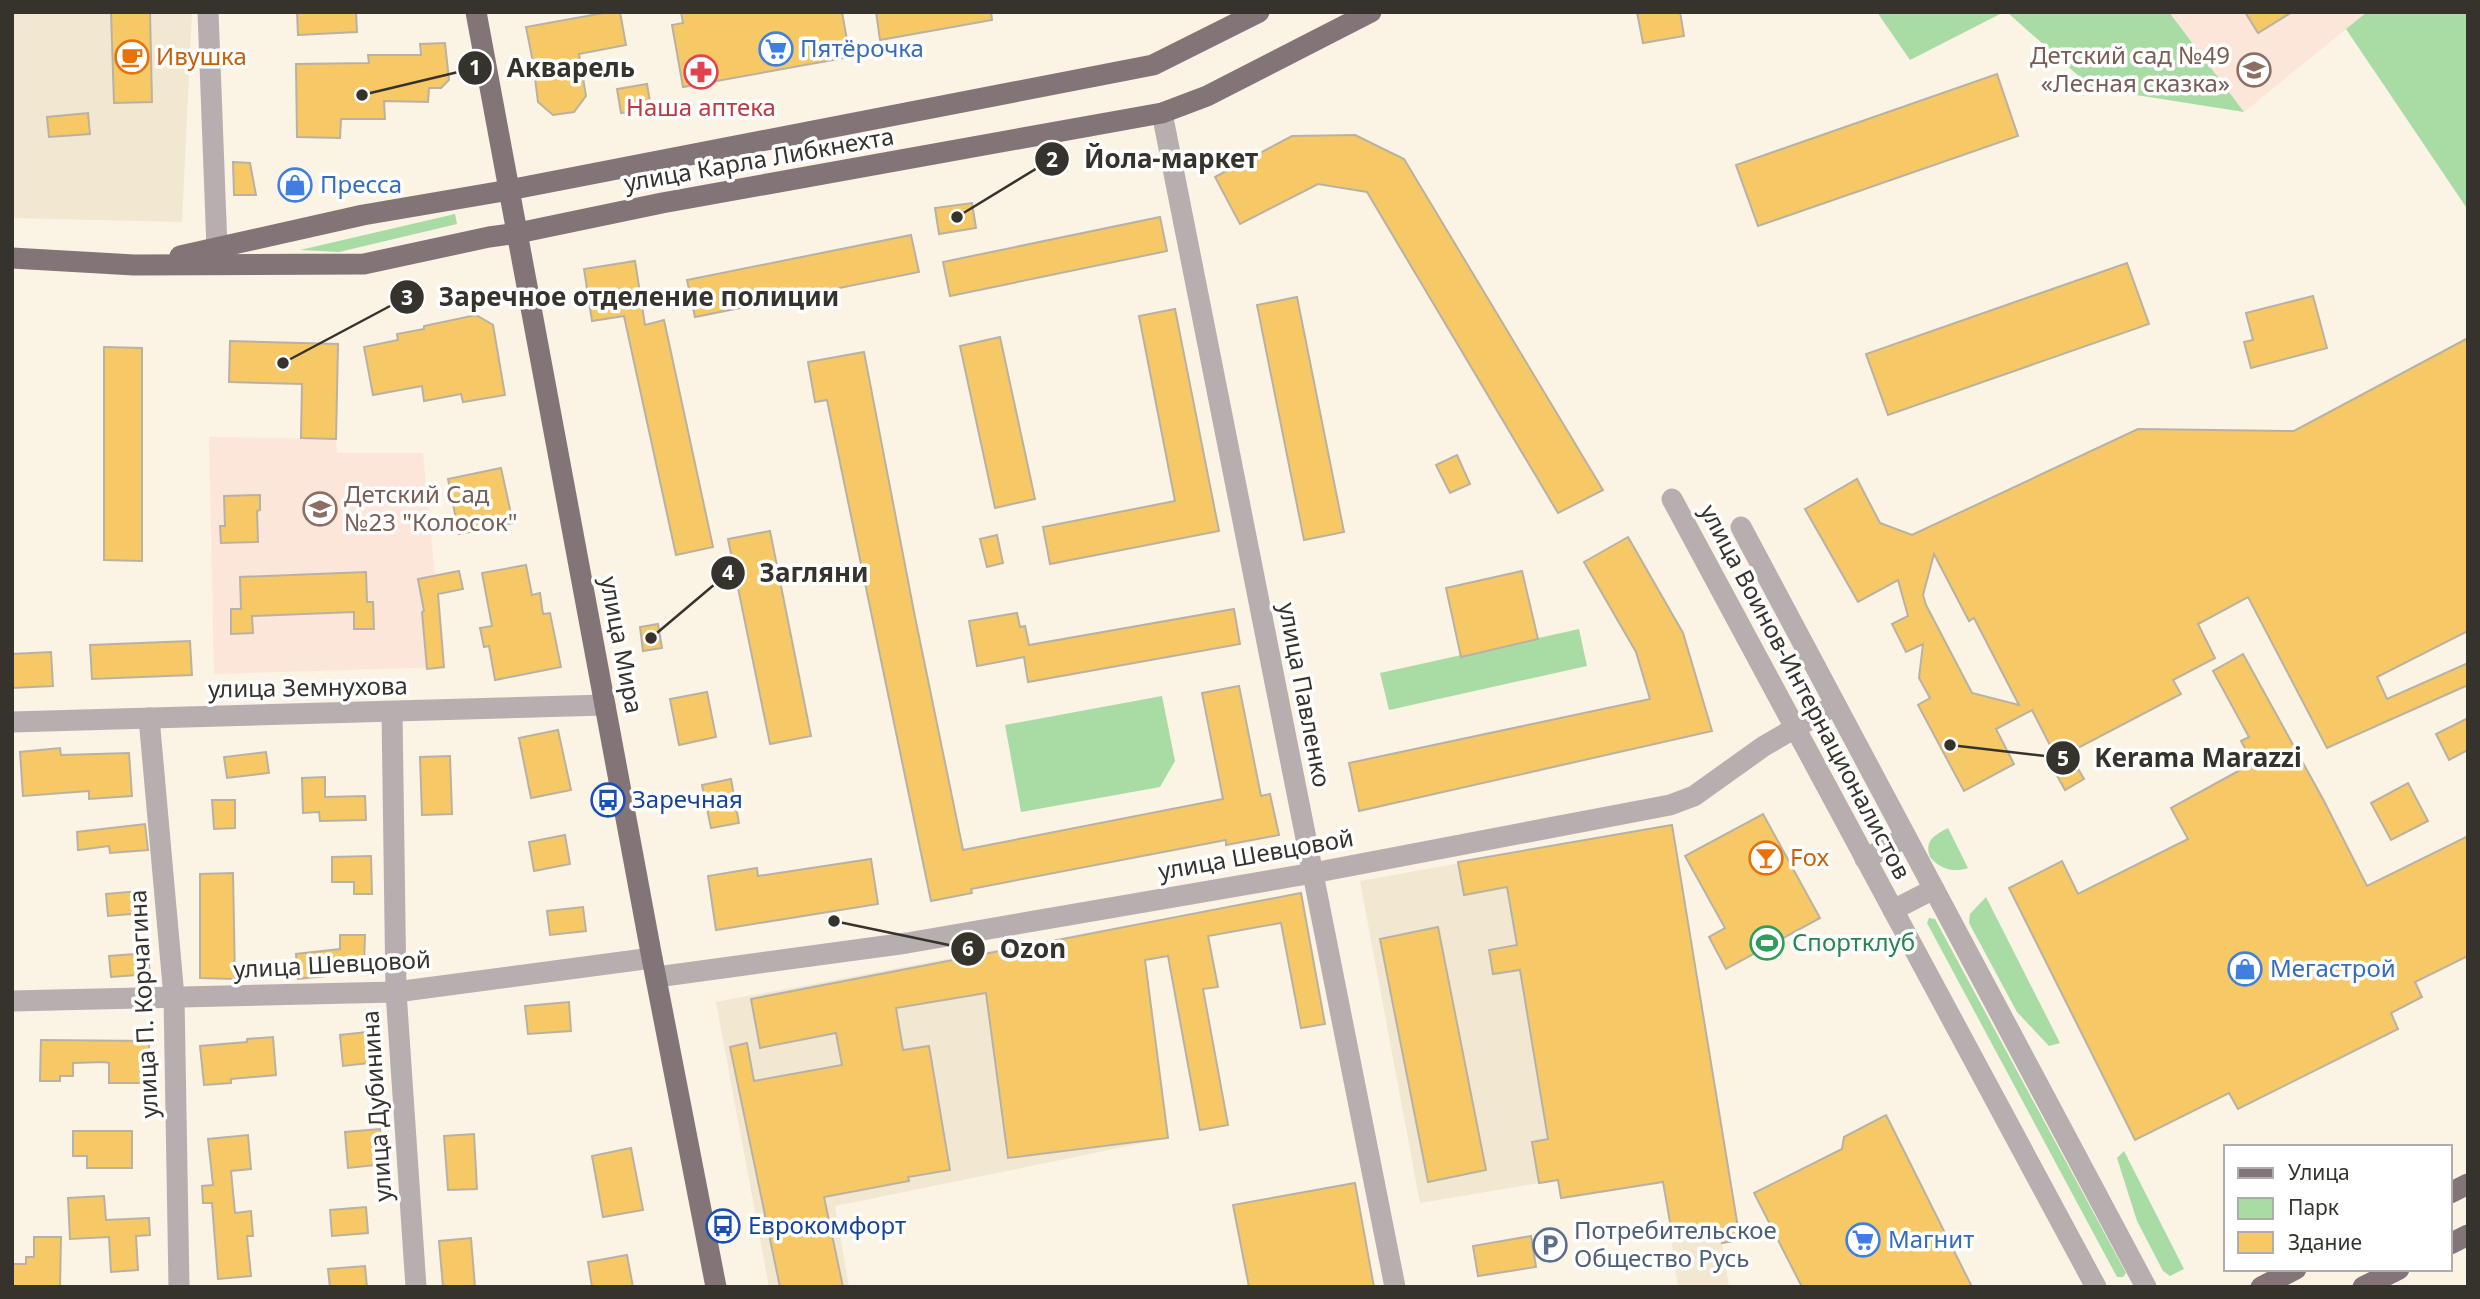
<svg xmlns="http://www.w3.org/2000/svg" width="2480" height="1299" font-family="'Noto Sans',sans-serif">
<rect width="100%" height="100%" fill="#fbf3e4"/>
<g fill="#f2e7d0">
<path d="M12,12h180l-10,210 -170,-4z"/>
<path d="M1672,825l68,415 -18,4 7,43h-51l-15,-105 -102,16 -4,-18 -137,23 -60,-322z"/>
<path d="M1139,923l29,215 -333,68 14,81h-80l-53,-285z"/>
</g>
<g fill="#fce5d9">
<path d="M2169,12h198l-123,100z"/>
<path d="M209,437l127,2 1,14h86l21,214 -230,7z"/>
</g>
<g fill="#a8dca4">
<path d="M1877,12h127l-94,48z"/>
<path d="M2007,12h162l75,100 -152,-24z"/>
<path d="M2367,12h101v198l-122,-181z"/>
<path d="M455,214l2,10 -118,28 -39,-2z"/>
<path d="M1579,629l8,37 -198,44 -9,-37z"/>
<path d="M1162,696l13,65 -15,26 -139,25 -16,-87z"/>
<path d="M1948,828l20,40c-15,5 -28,1 -38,-11 -6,-17 5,-22 18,-29z"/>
<path d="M1986,897l74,146 -11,3 -32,-34 -48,-89 1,-9z"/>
<path d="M1929,918l6,1 191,354 -3,4h-6l-190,-354z"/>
<path d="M2124,1151l60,118 -14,7 -7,-5 -26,-50 -20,-63z"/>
</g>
<g fill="#f6c966" stroke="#b9b2a3" stroke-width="2" fill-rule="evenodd">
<path d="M111,12h39l2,90 -38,1z"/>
<path d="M297,12h59l1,20 -59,3z"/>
<path d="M609,12h11l6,33 -47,9 7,42 -12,16 -21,3 -15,-13 -5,-40 -7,-35z"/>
<path d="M681,12h161l8,45 -167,30 -11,-62 11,-2z"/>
<path d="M876,12h115l1,8 -112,20z"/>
<path d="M1637,12h43l4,24 -41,7z"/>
<path d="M2245,12h47l-34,21z"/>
<path d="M445,43l4,37 -8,8h-12l-1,14 -44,-1 1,18h-44l-1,19 -43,-1 -1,-73 73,-1 -1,-8h53l-1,-11z"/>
<path d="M1997,74l21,62 -260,90 -22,-61z"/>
<path d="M647,84l4,24 -30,5 -4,-24z"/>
<path d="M88,113l2,21 -41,3 -2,-20z"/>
<path d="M1355,135l49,24 199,331 -45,23 -191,-321 -49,-8 -78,40 -25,-47 77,-41z"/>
<path d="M233,162l17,1 6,32h-22z"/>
<path d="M972,203l4,25 -37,6 -4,-26z"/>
<path d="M1160,217l7,34 -217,45 -7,-34z"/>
<path d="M911,235l8,37 -224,45 -8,-37z"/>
<path d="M635,261l10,64 19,-5 49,227 -37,8 -52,-239 -32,5 -8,-52z"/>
<path d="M2127,263l22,61 -261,91 -22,-61z"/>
<path d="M2313,296l14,52 -76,20 -7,-26 9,-2 -7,-27z"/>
<path d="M1297,297l47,235 -40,8 -47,-235z"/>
<path d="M1175,309l44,222 -169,33 -7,-37 132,-26 -36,-185z"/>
<path d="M476,315l17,10 12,70 -42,7 -2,-8 -37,7 -2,-15 -49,9 -9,-48 34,-7 -1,-6 27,-5v-3z"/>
<path d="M1000,337l35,162 -40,9 -35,-162z"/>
<path d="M2468,338v293l-91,46 10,22 81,-36v22l-141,63 -79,-151 -50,27 17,34 -42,22 8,14 -124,65 -25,-49 -36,19 18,35 -50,27 -46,-86 12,-7 -11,-20 4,-34 -17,8 -14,-28 16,-8 -10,-36 -40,22 -53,-93 52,-30 23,44 32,12 226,-106 156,2zM1934,554l35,67 5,-3 45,87 -47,-12 -46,-88 -3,-10z"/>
<path d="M230,341l108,3 -2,95 -35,-1 1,-54 -73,-2z"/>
<path d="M104,347l38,1v213l-38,-1z"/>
<path d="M864,352l51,265 48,233 260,-51 -21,-106 37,-7 22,110 9,-2 9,41 -53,10v-5l-255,49 1,4 -41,8 -104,-501 -12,2 -7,-40z"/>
<path d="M1457,455l13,29 -20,9 -14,-28z"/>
<path d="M501,468l12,55 -54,11 -11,-55z"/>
<path d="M260,495v15l-3,1 1,31 -37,1 -1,-17h5l-1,-30z"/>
<path d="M770,531l41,205 -41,8 -42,-205z"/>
<path d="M997,535l6,28 -16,4 -7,-28z"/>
<path d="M1628,537l55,96 29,98 -353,80 -10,-48 301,-64 -14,-47 -52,-90z"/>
<path d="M526,565l6,30 8,-2 3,21 7,-1 11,54 -66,13 -6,-34 -5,1 -4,-19 12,-2 -10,-53z"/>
<path d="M459,571l4,18 -25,5 6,73 -17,2 -5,-57 2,-1 -6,-32z"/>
<path d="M1522,571l16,68 -77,18 -15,-69z"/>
<path d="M366,572l1,30h6l1,27h-20v-17l-102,4 1,17 -22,1v-25h10l-1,-32z"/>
<path d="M1234,609l6,35 -212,38 -4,-25 -47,9 -8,-45 48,-8 3,14 5,-1 4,19z"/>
<path d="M658,624l4,24 -19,3 -3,-24z"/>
<path d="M190,641l2,34 -100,4 -2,-34z"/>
<path d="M51,652l2,34 -41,2v-34z"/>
<path d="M2243,654l81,147 43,85 101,-50v120l-53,26 7,15 -31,16 7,16 -160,80 -9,-16 -94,47 -126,-252 53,-27 16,33 110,-55 -17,-31 82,-45 -12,-22 8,-4 -36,-66z"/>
<path d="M707,692l9,45 -37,8 -9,-46z"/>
<path d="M2468,718v32l-19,10 -13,-26z"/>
<path d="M558,730l13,60 -40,8 -12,-60z"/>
<path d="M60,748l1,7 68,-2 3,43 -43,3v-8l-66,5 -3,-44z"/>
<path d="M266,752l3,21 -42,5 -3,-21z"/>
<path d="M450,756l2,58 -30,1 -2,-58z"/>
<path d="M2073,760l11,19 -19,11 -11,-20z"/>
<path d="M325,777v20l40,-1 1,24 -46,1 -1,-9 -16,1 -1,-35z"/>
<path d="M731,779l8,44 -28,5 -9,-43z"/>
<path d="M2408,783l20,38 -37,19 -20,-37z"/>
<path d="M212,800h23v28l-21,1z"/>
<path d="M1763,814l57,104 -94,51 -17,-32 16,-9 -40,-72z"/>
<path d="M145,824l3,26 -38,3 -1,-7 -31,4 -1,-18z"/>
<path d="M1672,825l68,415 -18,3 -2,-12 -47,8 -10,-57 -102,16 -3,-18 -19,3 -7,-41 16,-3 -28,-169 -27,4 -4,-24 28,-5 -10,-58 -43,8 -6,-33z"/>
<path d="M565,835l5,29 -36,7 -5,-29z"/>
<path d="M371,856l1,38h-18v-12h-22v-25z"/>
<path d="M871,859l7,45 -162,26 -8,-54 49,-8 1,8z"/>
<path d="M233,873l2,106 -35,-1v-104z"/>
<path d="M141,891l2,22 -35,3 -2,-22z"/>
<path d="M1301,893l24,131 -24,4 -20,-105 -73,13 10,51 -15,2 25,136 -28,5 -32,-174 -23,4 23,178 -160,20 -22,-165 -90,15 7,42 26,-4 21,124 -42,7 1,4 -85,16 19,90h-63l-50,-240 17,-4 7,38 88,-16 -6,-32 -76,15 -9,-49z"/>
<path d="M583,907l3,24 -36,4 -3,-24z"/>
<path d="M1438,927l48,243 -58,12 -48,-243z"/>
<path d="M340,935h25l-1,29 -40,-1 1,13 -27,3 -2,-25 44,-5z"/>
<path d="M148,953l2,21 -39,3 -2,-21z"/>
<path d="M569,1002l2,29 -43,3 -3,-28z"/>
<path d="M376,1031l2,31 -35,4 -3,-31z"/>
<path d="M273,1037l3,38 -45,4v4l-27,2 -4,-39 47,-4v-3z"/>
<path d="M41,1040l108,1v42h-40v-20l-5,-1 -31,1v13h-13v5h-20z"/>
<path d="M1886,1115l86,172h-170l-48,-94 88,-44 2,-12z"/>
<path d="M380,1129l4,35 -36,4 -3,-36z"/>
<path d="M73,1131h59v37h-45v-12h-14z"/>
<path d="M474,1134l3,55 -29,1 -4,-54z"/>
<path d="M248,1135l3,34 -20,2 4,42 16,-2 2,25h-6l4,40 -33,3 -6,-76h-9l-1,-17 11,-1 -5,-46z"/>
<path d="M631,1148l12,62 -40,7 -11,-61z"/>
<path d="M1355,1183l19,104h-125l-16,-82z"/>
<path d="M104,1196l2,24 43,-2 1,17 -14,1 2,34 -27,2 -2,-35 -39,2 -2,-41z"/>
<path d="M366,1207l2,26 -36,3 -2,-26z"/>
<path d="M1531,1236l5,31 -58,9 -5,-30z"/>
<path d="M34,1237h27l-1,50h-48v-23h14v-7h8z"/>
<path d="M471,1238l4,49h-32l-4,-46z"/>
<path d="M627,1255l6,32h-41l-4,-25z"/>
<path d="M365,1266l2,21h-37l-2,-18z"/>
</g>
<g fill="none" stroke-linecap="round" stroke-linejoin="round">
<g stroke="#b7aeb0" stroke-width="21">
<path d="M208,12l9,236"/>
<path d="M1162,113l233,1174"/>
<path d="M1672,499l424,788"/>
<path d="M1741,527l405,760"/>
<path d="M392,712l4,280 20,295"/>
<path d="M149,718l25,279 5,290"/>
<path d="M12,722l593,-17"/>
<path d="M1865,859l41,-22"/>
<path d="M1893,910l41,-21"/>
<path d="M657,977l250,-34 406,-70 357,-68 24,-9 70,-50 71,-41"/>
<path d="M12,1001l384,-9 256,-34"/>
</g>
<g stroke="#837478" stroke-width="21">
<path d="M476,12l176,946 64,329"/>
<path d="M180,256l183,-41 146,-25 644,-125 106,-53"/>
<path d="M12,258l122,7 230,-1 125,-27 29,-4 144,-30 500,-90 45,-17 164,-84"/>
<path d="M2450,1193l18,-9"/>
<path d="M2450,1244l18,-9"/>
<path d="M2261,1287l35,-18"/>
<path d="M2363,1287l36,-18"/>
</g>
</g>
<defs>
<symbol id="supermarket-ring" viewBox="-11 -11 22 22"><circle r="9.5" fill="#fff" stroke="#3f7fe0" stroke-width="1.5"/><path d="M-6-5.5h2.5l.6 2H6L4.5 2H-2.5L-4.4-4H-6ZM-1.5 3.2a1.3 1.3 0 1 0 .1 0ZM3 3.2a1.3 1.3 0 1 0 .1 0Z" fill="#3f7fe0"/></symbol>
<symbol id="cafe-ring" viewBox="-11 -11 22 22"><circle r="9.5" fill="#fff" stroke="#e8710a" stroke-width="1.5"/><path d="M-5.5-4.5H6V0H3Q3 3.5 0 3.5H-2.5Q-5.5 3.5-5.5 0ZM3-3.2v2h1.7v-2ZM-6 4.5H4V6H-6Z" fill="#e8710a"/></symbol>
<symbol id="school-ring" viewBox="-11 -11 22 22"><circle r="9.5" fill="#fff" stroke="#8d6e63" stroke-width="1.5"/><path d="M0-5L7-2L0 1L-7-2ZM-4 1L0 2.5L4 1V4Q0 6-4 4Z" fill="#8d6e63"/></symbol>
<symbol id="pharmacy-ring" viewBox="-11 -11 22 22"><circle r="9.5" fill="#fff" stroke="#e0444e" stroke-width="1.5"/><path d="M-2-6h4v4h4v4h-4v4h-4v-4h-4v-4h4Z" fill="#e0444e"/></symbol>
<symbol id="shop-ring" viewBox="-11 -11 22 22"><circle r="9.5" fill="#fff" stroke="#3f7fe0" stroke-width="1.5"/><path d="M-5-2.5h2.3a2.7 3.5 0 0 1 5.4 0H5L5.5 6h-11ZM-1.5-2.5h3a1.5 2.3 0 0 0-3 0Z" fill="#3f7fe0"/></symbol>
<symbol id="bus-ring" viewBox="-11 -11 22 22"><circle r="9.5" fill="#fff" stroke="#1a4fb4" stroke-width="1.5"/><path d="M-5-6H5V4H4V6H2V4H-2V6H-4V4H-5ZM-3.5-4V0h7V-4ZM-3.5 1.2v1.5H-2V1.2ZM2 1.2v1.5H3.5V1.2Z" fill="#1a4fb4"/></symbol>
<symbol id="bar-ring" viewBox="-11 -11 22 22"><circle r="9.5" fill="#fff" stroke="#e8710a" stroke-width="1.5"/><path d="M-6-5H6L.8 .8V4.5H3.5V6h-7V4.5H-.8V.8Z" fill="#e8710a"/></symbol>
<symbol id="stadium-ring" viewBox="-11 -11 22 22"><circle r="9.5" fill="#fff" stroke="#2e9e5b" stroke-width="1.5"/><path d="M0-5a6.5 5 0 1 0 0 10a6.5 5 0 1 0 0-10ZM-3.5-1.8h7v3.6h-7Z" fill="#2e9e5b"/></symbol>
<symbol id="parking-ring" viewBox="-11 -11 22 22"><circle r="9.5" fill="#fff" stroke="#5c6f8a" stroke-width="1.5"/><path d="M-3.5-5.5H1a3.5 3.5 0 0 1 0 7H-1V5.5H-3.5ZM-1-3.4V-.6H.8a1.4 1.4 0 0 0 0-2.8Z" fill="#5c6f8a"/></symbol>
</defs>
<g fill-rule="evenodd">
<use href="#supermarket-ring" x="757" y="30" width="38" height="38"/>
<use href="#cafe-ring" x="113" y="38" width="38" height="38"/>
<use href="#school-ring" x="2235" y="51" width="38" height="38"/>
<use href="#pharmacy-ring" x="682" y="53" width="38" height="38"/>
<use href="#shop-ring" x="276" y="166" width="38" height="38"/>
<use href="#school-ring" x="301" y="490" width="38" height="38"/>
<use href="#bus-ring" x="589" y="781" width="38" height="38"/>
<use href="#bar-ring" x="1747" y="839" width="38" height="38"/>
<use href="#stadium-ring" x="1748" y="924" width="38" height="38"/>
<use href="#shop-ring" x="2226" y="950" width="38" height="38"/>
<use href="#bus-ring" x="704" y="1207" width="38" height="38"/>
<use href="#supermarket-ring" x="1844" y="1221" width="38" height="38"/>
<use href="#parking-ring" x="1531" y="1226" width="38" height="38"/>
</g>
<g text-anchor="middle" stroke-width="7" stroke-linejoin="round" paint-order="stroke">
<g font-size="24" fill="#366cbe" stroke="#fff" text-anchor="start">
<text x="800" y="57">Пятёрочка</text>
<text x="320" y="193">Пресса</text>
<text x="2270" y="977">Мегастрой</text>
<text x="1888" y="1248">Магнит</text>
</g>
<g font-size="24" fill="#785e54" stroke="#fff" text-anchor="end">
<text x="2230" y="64">Детский сад №49<tspan x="2230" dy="28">«Лесная сказка»</tspan></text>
<text x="344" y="503" text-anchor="start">Детский Сад<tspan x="344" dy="28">№23 "Колосок"</tspan></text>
</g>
<g font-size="24" fill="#c56008" stroke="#fff" text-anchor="start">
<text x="156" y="65">Ивушка</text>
<text x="1790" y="866">Fox</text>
</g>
<g font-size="24" fill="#be3a42" stroke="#fff">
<text x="701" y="116">Наша аптека</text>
</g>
<g font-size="24" fill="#36332d" stroke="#fff">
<text transform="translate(759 160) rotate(-10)" y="8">улица Карла Либкнехта</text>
<text transform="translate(621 645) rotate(79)" y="8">улица Мира</text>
<text transform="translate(308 688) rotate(-1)" y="8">улица Земнухова</text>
<text transform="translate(1805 692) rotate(62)" y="8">улица Воинов-Интернационалистов</text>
<text transform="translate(1304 695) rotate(79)" y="8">улица Павленко</text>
<text transform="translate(1256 855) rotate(-10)" y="8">улица Шевцовой</text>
<text transform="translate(332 965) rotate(-3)" y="8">улица Шевцовой</text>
<text transform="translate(144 1004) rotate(-93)" y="8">улица П. Корчагина</text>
<text transform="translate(377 1106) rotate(-94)" y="8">улица Дубинина</text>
</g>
<g font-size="24" fill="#164399" stroke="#fff" text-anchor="start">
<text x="632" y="808">Заречная</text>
<text x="748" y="1234">Еврокомфорт</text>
</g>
<g font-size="24" fill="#27864d" stroke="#fff" text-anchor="start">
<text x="1792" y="951">Спортклуб</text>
</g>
<g font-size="24" fill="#4e5e75" stroke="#fff" text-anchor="start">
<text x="1574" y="1239">Потребительское<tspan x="1574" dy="28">Общество Русь</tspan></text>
</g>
</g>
<path fill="none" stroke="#36332d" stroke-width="2.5" d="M362 95L475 68M957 217L1052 159M283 363L407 297M651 638L728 573M1950 745L2063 758M834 921L968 949"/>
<g fill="#36332d" stroke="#fff" stroke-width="2.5">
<circle cx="362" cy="95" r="7"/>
<circle cx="957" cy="217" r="7"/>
<circle cx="283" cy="363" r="7"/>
<circle cx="651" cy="638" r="7"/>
<circle cx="1950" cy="745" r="7"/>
<circle cx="834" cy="921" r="7"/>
<circle cx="475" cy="68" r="18"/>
<circle cx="1052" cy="159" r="18"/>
<circle cx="407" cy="297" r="18"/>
<circle cx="728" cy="573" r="18"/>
<circle cx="2063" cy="758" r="18"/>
<circle cx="968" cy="949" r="18"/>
</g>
<g font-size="21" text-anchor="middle" font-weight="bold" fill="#fff">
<text x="475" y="75">1</text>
<text x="1052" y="167">2</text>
<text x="407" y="305">3</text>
<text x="728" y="580">4</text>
<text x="2063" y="766">5</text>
<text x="968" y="956">6</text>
</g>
<g font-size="26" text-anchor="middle" font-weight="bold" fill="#36332d" stroke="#fff" stroke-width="7" stroke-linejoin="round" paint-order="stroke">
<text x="571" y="77">Акварель</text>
<text x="1171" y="168">Йола-маркет</text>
<text x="639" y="306">Заречное отделение полиции</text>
<text x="814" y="582">Загляни</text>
<text x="2198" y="767">Kerama Marazzi</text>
<text x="1033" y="958">Ozon</text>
</g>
<rect width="2480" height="1299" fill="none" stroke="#36332d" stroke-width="28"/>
<rect x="2224" y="1145" width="228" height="126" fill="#ffffff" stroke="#afadab" stroke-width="2"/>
<rect x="2238" y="1168" width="35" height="10" fill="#837478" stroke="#afadab" stroke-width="2"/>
<text x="2288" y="1180" font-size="21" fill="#36332d">Улица</text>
<rect x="2238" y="1198" width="35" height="21" fill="#a8dca4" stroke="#afadab" stroke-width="2"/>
<text x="2288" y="1215" font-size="21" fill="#36332d">Парк</text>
<rect x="2238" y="1232" width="35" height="21" fill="#f6c966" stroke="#afadab" stroke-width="2"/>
<text x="2288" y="1250" font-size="21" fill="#36332d">Здание</text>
</svg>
